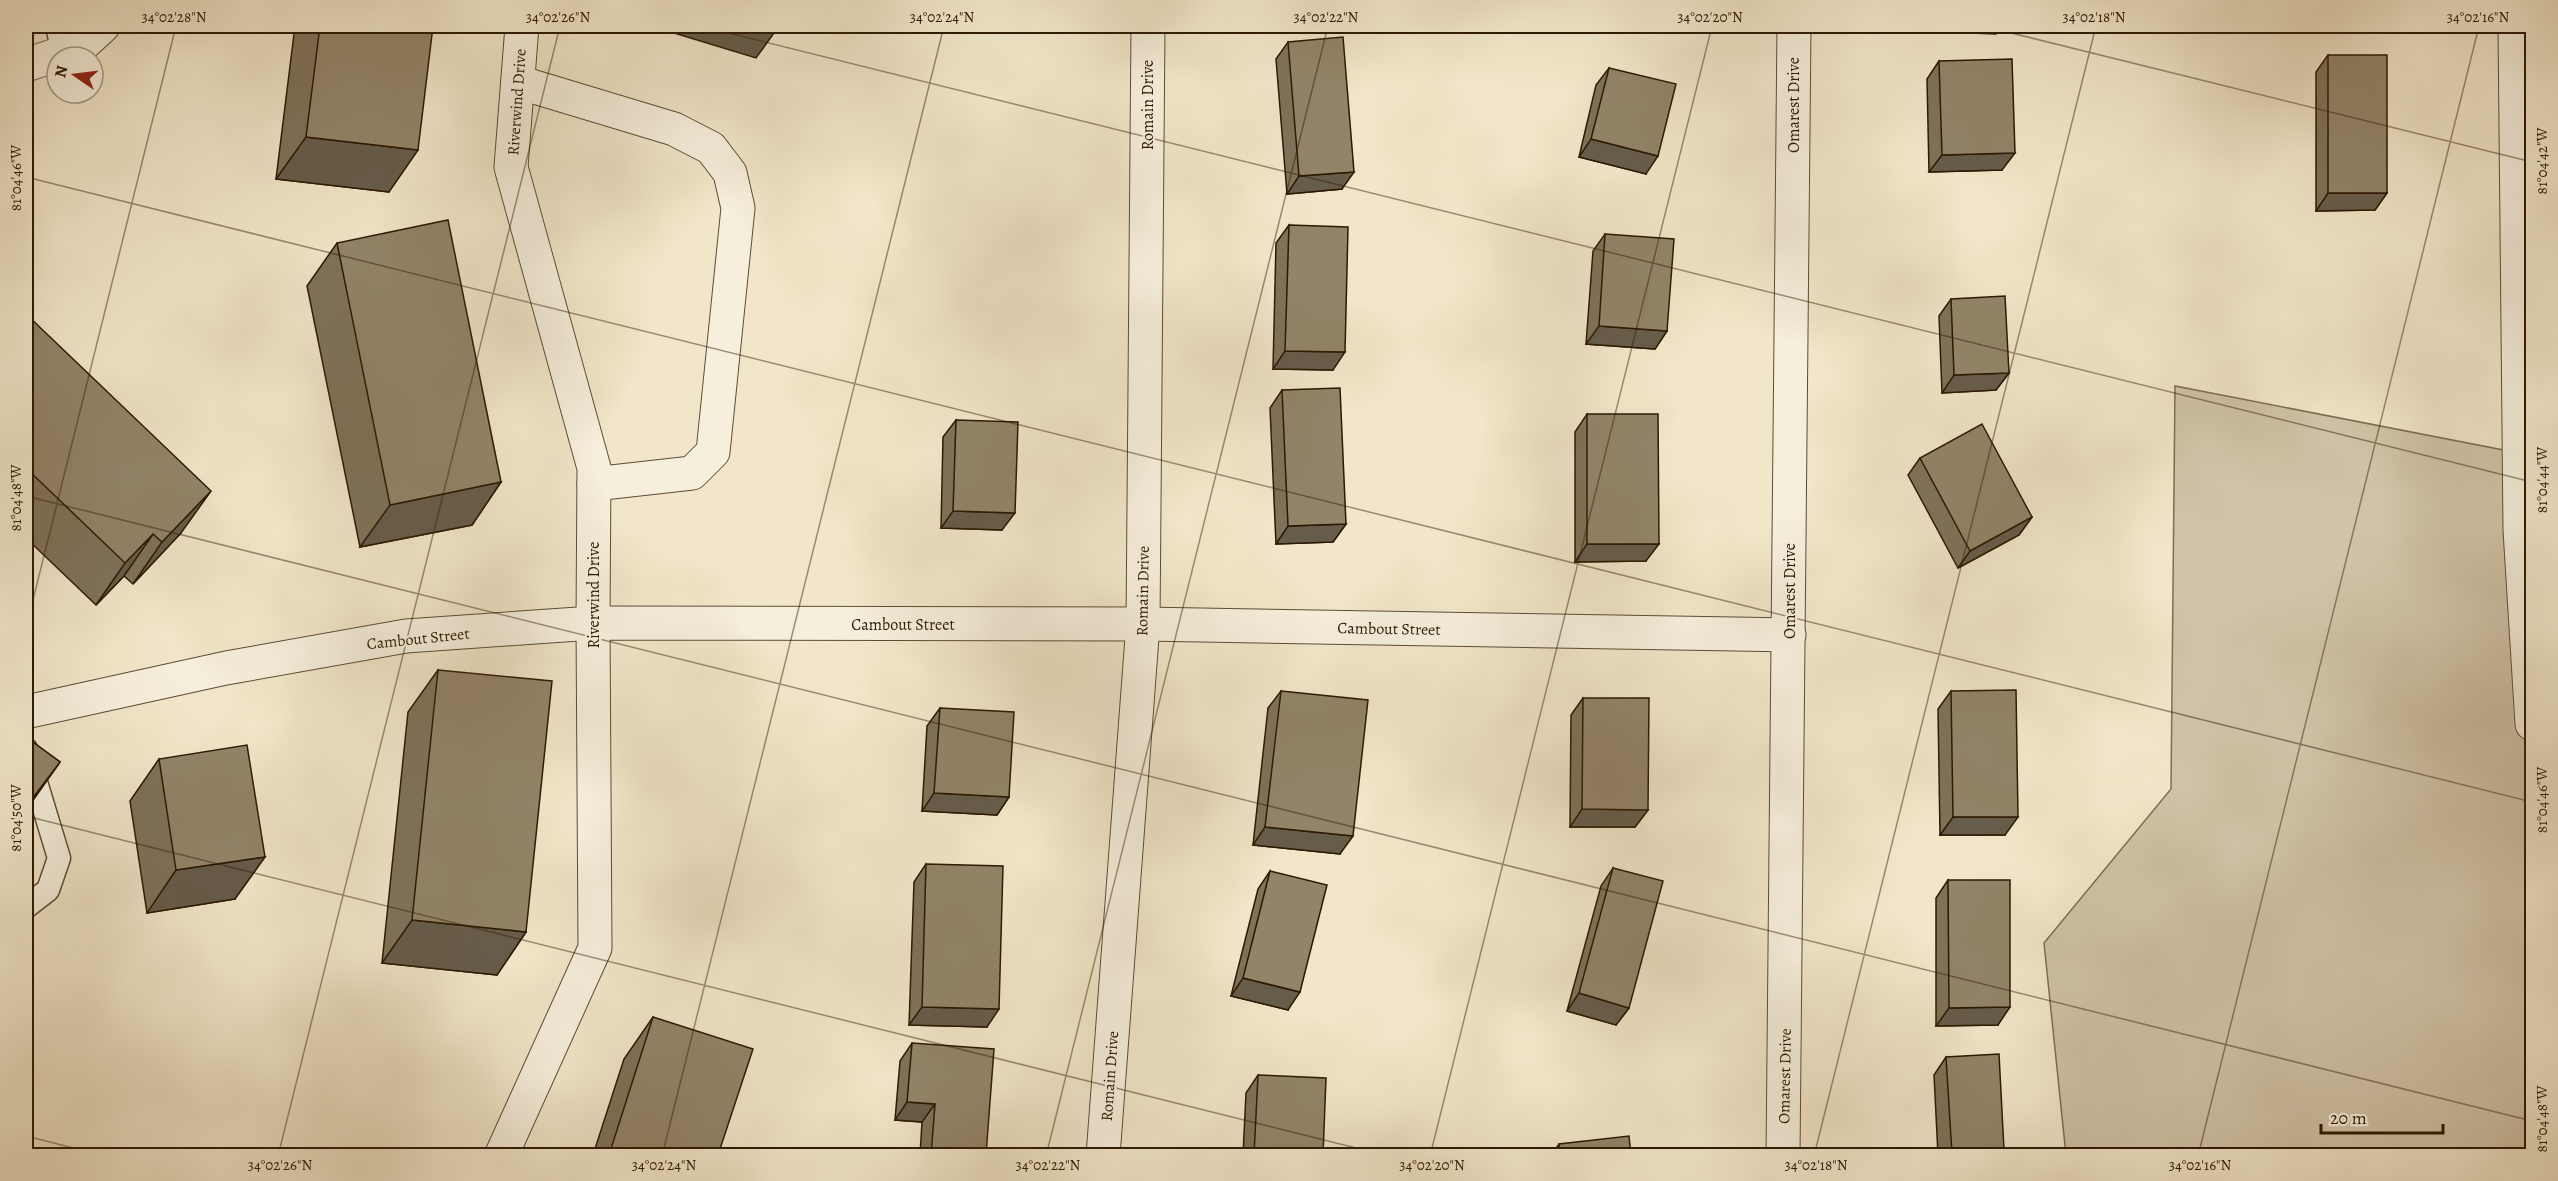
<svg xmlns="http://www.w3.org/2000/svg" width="2558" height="1181" font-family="Alegreya,serif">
<rect width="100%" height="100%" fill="#f1e6c9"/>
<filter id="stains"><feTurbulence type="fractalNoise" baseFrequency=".00333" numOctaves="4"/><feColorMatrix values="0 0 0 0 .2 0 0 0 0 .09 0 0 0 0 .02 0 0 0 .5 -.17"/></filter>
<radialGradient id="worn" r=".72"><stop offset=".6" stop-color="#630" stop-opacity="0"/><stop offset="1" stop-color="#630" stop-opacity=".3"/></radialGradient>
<path fill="#d0c3a7" stroke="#7e6e54" stroke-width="1.5" d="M2515,26h17v1129h-466l-22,-212 127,-154 4,-403 344,67z"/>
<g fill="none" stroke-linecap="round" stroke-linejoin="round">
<defs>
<g id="service">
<path d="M57,26l6,27"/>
<path d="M26,749l33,109 -11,32 -22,17"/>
</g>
<g id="minor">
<path d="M2515,26l5,504 12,194"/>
<path d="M26,65l54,-18 23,-21"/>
<path d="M518,82l156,47 37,19 19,25 8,35 -25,244 -21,21 -98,11"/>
<path d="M26,712l200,-44 180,-32 187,-13 550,1 646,11"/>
<path d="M501,1156l94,-208 -2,-325 1,-155 -83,-301 11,-141"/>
<path d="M1103,1156l40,-532 5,-598"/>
<path d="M1783,1156l11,-1130"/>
</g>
</defs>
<use href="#service" stroke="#5d4c34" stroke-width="25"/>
<use href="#minor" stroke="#5d4c34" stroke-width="35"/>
<use href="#service" stroke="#f6efdc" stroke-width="22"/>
<use href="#minor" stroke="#f6efdc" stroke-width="33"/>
</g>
<g fill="#7e725a" stroke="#2c1902" stroke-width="1.5">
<path d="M295,26h138l-44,166 -113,-13z"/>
<path d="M1288,42l54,147 -55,5 -11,-135z"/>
<path d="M2328,55l59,138 -12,17 -59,1v-139z"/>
<path d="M1939,61l63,109 -73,2 -2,-93z"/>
<path d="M1609,68l37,106 -67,-17 17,-72z"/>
<path d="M1289,225l44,145 -60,-1 3,-126z"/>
<path d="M1605,234l62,97 -12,18 -69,-5 7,-93z"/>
<path d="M337,243l164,239 -29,43 -112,22 -53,-261z"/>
<path d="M1951,299l58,74 -13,17 -54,3 -3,-77z"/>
<path d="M26,314l155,219 -48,51 -9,-8 -28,29 -70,-67z"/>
<path d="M1282,390l64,134 -13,18 -57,2 -6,-136z"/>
<path d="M1587,414l59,147 -71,1v-130z"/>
<path d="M956,420l46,110 -61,-2 2,-91z"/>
<path d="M1920,458l112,59 -13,18 -61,33 -50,-93z"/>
<path d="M438,670l88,262 -29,43 -115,-12 26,-251z"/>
<path d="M1281,691l59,163 -87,-9 15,-137z"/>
<path d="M1951,691l54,144h-65l-2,-126z"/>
<path d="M1583,698l65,112 -13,17h-65l1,-112z"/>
<path d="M940,708l69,89 -12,18 -75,-4 5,-85z"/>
<path d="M26,737l34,25 -34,48z"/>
<path d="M159,759l76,140 -88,14 -17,-112z"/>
<path d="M926,864l61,163 -78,-2 5,-143z"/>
<path d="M1613,868l16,140 -13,17 -49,-14 34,-125z"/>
<path d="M1270,871l18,139 -57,-14 27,-107z"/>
<path d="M1948,880l50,145 -62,1v-128z"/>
<path d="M653,1017l65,138h-125l31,-96z"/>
<path d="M912,1043l74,112h-66l2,-33 -27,-2 5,-59z"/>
<path d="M1946,1057l58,93 -4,5h-62l-4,-80z"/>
<path d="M1258,1075l65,80h-80l3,-62z"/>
<path d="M1559,1144l72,11h-80z"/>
</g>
<g fill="#665c4a" stroke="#2c1902" stroke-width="1.5">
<path d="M651,26h128l-23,32z"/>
<path d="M1924,26h78l-6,8 -76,-3z"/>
<path d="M306,137l112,13 -29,42 -113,-13z"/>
<path d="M1591,139l67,17 -12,18 -67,-17z"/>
<path d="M2015,153l-13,17 -73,2 13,-17z"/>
<path d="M1354,172l-12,17 -55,5 12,-18z"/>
<path d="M2328,193h59l-12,17 -59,1z"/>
<path d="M1599,326l68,5 -12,18 -69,-5z"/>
<path d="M1285,351l60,1 -12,18 -60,-1z"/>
<path d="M2009,373l-13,17 -54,3 12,-18z"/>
<path d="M501,482l-29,43 -112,22 30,-42z"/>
<path d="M211,491l-30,42 -48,51 29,-42z"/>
<path d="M953,511l62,2 -13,17 -61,-2z"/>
<path d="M2032,517l-13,18 -61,33 12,-17z"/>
<path d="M1346,524l-13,18 -57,2 12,-18z"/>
<path d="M153,534l-29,42 -28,29 29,-42z"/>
<path d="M1587,544h72l-13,17 -71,1z"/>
<path d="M60,762l-34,48v-1l6,-10z"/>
<path d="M934,793l75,4 -12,18 -75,-4z"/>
<path d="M1582,809l66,1 -13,17h-65z"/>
<path d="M1953,817h65l-13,18h-65z"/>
<path d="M1265,827l88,9 -13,18 -87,-9z"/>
<path d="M265,857l-30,42 -88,14 29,-43z"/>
<path d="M412,920l114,12 -29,43 -115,-12z"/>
<path d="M1243,978l57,14 -12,18 -57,-14z"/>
<path d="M1579,993l50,15 -13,17 -49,-14z"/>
<path d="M922,1007l77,2 -12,18 -78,-2z"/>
<path d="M2010,1007l-12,18 -62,1 13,-18z"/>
<path d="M907,1102l28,2 -13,18 -27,-2z"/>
<path d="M2004,1150l-4,5h-50l2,-1z"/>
</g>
<g fill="#928469" stroke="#2c1902" stroke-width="1.5">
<path d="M320,26h113l-15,124 -112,-13z"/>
<path d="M1343,37l11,135 -55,4 -11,-134z"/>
<rect x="2328" y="55" width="59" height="138"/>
<path d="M2012,59l3,94 -73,2 -3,-94z"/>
<path d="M1609,68l67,16 -18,72 -67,-17z"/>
<path d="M448,220l53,262 -111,23 -53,-262z"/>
<path d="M1289,225l59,2 -3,125 -60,-1z"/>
<path d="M1605,234l69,5 -7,92 -68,-5z"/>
<path d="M2005,296l4,77 -55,2 -3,-76z"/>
<path d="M26,314l185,177 -49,51 -9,-8 -28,29 -99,-95z"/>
<path d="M1340,388l6,136 -58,2 -6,-136z"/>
<path d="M1587,414h71l1,130h-72z"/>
<path d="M956,420l62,2 -3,91 -62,-2z"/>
<path d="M1982,424l50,93 -62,34 -50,-93z"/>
<path d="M438,670l114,11 -26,251 -114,-12z"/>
<path d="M2016,690l2,127h-65l-2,-126z"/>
<path d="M1281,691l87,9 -15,136 -88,-9z"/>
<path d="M1583,698h66l-1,112 -66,-1z"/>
<path d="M940,708l74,4 -5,85 -75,-4z"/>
<path d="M26,737l34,25 -28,37 -6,-5z"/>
<path d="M247,745l18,112 -89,13 -17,-111z"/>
<path d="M926,864l77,2 -4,143 -77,-2z"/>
<path d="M1613,868l50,13 -34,127 -50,-15z"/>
<path d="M1270,871l57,14 -27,107 -57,-14z"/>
<path d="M1948,880h62v127l-61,1z"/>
<path d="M653,1017l100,32 -35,106h-109z"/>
<path d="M912,1043l82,6 -8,106h-55l4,-51 -28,-2z"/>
<path d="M1999,1054l5,96 -52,4 -6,-97z"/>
<path d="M1258,1075l68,3 -3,77h-69z"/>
<path d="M1629,1136l2,19h-71l-1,-11z"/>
</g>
<path fill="none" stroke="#2c1902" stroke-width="1.5" stroke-opacity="0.45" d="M701,26l1831,456M1983,26l549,136M26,177l2506,625M26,496l2506,625M26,628l150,-602M26,816l1362,340M26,1136l79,20M278,1156l282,-1130M662,1156l282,-1130M1046,1156l282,-1130M1430,1156l282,-1130M1814,1156l282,-1130M2198,1156l281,-1130"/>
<g text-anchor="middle" stroke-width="4.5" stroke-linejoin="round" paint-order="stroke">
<g font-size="16" fill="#2c1902" stroke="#f6efdc">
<text transform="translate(516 102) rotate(-86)" y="6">Riverwind Drive</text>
<text transform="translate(1147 105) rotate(-90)" y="6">Romain Drive</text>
<text transform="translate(1793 105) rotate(-90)" y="6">Omarest Drive</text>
<text transform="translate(1142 591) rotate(-89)" y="6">Romain Drive</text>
<text transform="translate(1789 591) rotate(-90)" y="6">Omarest Drive</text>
<text transform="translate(593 595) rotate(-90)" y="6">Riverwind Drive</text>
<text x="903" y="630">Cambout Street</text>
<text transform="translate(1389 628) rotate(1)" y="6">Cambout Street</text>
<text transform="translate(418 638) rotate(-6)" y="6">Cambout Street</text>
<text transform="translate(1109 1076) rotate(-86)" y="6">Romain Drive</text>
<text transform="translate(1784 1076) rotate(-89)" y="6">Omarest Drive</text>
</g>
</g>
<rect width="2558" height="1181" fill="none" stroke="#f1e6c9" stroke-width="66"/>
<g transform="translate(75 75) rotate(284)"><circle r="28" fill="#f6efdc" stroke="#a59985" stroke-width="1.5"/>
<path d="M0-4.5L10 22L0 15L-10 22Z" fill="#8f2418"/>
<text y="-9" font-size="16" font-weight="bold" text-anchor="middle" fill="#2c1902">N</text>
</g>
<path d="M2321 1124v9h122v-9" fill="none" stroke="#2c1902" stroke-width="3"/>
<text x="2330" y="1124" font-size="18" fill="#2c1902" stroke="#f6efdc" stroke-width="4.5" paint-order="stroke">20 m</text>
<rect x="33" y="33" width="2492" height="1115" fill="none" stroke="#2c1902" stroke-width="2"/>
<g font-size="15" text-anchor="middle" fill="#2c1902">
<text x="174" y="22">34°02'28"N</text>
<text x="558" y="22">34°02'26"N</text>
<text x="942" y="22">34°02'24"N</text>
<text x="1326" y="22">34°02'22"N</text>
<text x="1710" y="22">34°02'20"N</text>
<text x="2094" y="22">34°02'18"N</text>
<text x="2478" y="22">34°02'16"N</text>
<text transform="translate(2542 161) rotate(-90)" y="5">81°04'42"W</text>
<text transform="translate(16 178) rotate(-90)" y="5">81°04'46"W</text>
<text transform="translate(2542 480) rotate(-90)" y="5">81°04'44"W</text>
<text transform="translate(16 498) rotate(-90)" y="5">81°04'48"W</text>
<text transform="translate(2542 800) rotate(-90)" y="5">81°04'46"W</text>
<text transform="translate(16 818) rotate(-90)" y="5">81°04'50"W</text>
<text transform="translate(2542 1119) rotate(-90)" y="5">81°04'48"W</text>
<text x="280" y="1170">34°02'26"N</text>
<text x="664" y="1170">34°02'24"N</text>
<text x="1048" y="1170">34°02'22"N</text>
<text x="1432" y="1170">34°02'20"N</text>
<text x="1816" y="1170">34°02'18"N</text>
<text x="2200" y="1170">34°02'16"N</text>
</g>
<rect width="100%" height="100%" filter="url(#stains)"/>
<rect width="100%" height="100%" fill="url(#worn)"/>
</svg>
